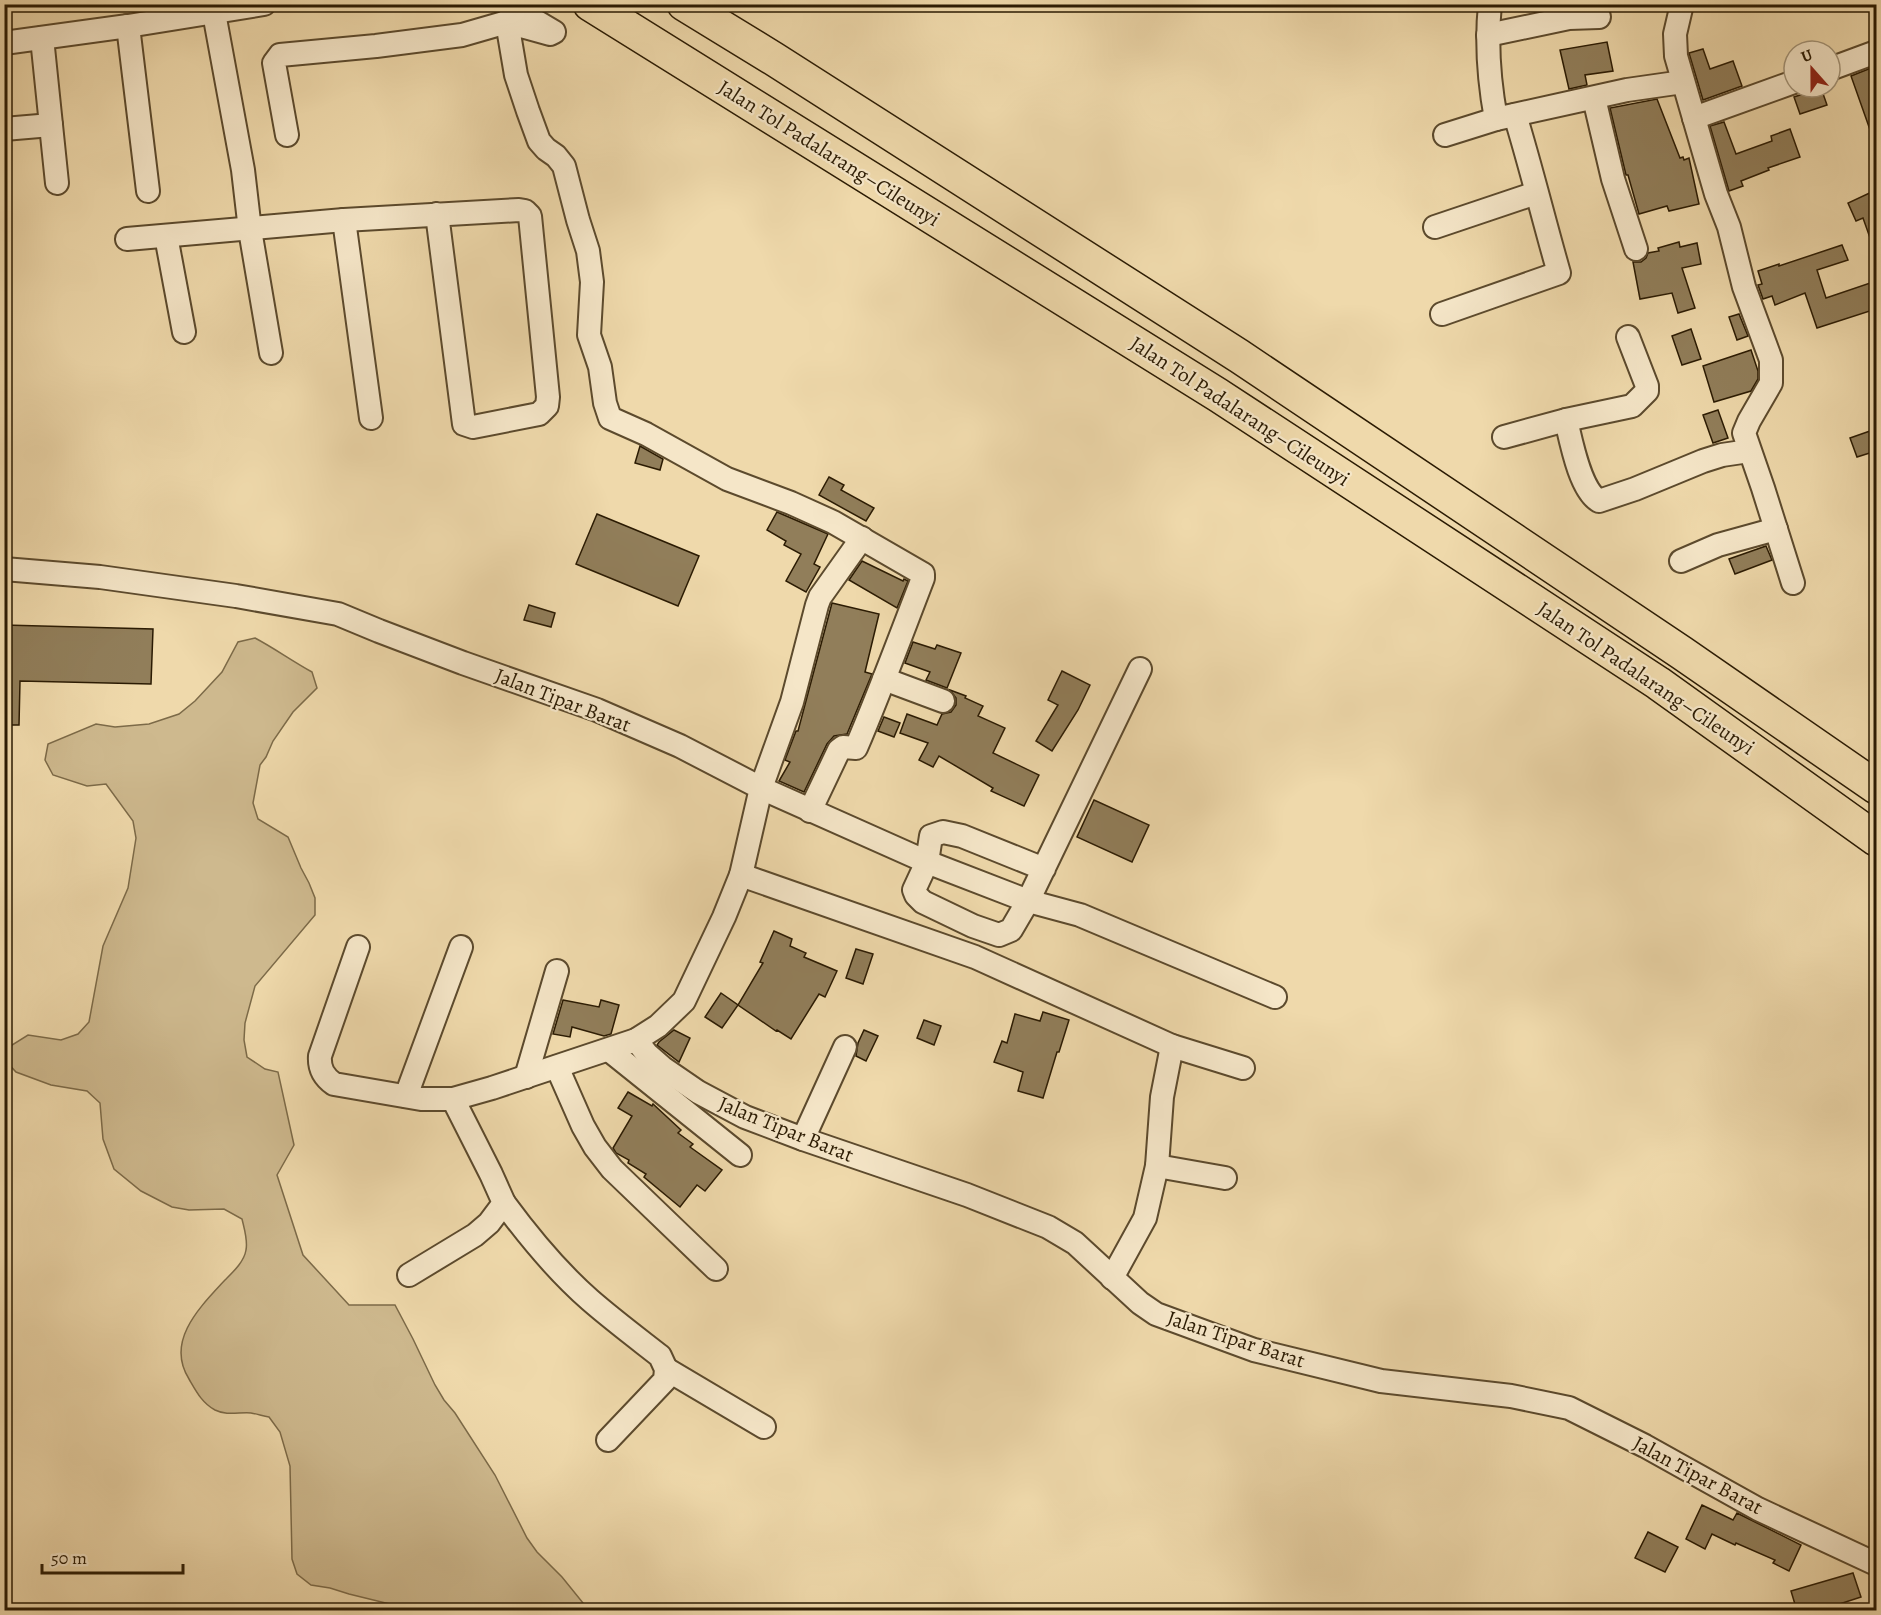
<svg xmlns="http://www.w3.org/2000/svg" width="1881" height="1615" font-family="Alegreya,serif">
<rect width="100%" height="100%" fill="#efd9ab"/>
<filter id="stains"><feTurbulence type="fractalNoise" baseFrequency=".00333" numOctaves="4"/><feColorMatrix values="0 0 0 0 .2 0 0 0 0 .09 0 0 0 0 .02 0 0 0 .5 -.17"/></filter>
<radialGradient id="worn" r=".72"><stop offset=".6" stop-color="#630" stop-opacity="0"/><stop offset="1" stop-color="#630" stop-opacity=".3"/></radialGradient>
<path fill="#ceb98e" stroke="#7c6a48" stroke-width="1.5" d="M255,638c19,10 37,23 57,34l5,16 -24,24 -20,29 -7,16 -6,8 -7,38 5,16 30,18 13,31 8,15 6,15v17l-60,71 -10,37 -1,17 3,17 18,12 13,3 16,73 -17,30 26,80 46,50h46l18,34 22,46 9,15 11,13 40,62 32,63 10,14 25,25 21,26 9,7h-178l-65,-16 -19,-6 -19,-3 -14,-11 -5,-15 -2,-93 -10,-34 -11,-15c-6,-1 -12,-3 -18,-4 -12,-1 -24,3 -36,-3 -13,-7 -19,-19 -26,-31 -24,-38 11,-72 36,-99 8,-8 19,-18 21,-30 2,-10 -2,-22 -4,-31l-18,-10 -35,1 -17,-3 -31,-16 -27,-22 -11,-30 -3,-36 -13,-12 -36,-6 -35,-13 -11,-12 7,-15 16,-10 33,5 17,-6 11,-12 14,-76 25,-58 8,-50 -3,-17 -27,-37 -19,2 -34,-11 -8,-15 3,-16 48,-20 19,3 34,-3 30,-10 16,-13 27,-29 16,-30z"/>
<g fill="#917e5a" stroke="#2b1b03" stroke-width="1.5">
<path d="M1607,42l6,29 -28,4 2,10 -18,4 -9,-39z"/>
<path d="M1703,49l7,20 23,-8 9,25 -39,14 -14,-47z"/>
<path d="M1871,68l5,15v58h-2l-23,-65z"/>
<path d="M1821,88l6,17 -27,9 -6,-17z"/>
<path d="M1657,99l23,59 3,-1 1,3 5,-2 10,46 -30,7 -2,-5 -28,8 -11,-39h-2l-16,-67z"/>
<path d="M1724,122l12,32 36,-13 -1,-5 19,-7 10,28 -32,11 1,2 -28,11 2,5 -14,5 -19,-65z"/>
<path d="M1876,190v59h-2l-11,-31 -7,3 -8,-18z"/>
<path d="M1679,242l1,5 17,-4 4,21 -19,4 13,40 -17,5 -6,-20 -32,6 -7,-37h8l5,-4 2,-5 11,-2 -1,-3z"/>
<path d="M1842,245l6,15 -31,10 9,28 50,-17v28l-59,19 -12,-35 -30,12 -3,-9 -9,3 -5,-14 4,-1 -4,-13 21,-7v2z"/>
<path d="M1739,314l9,22 -11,4 -8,-23z"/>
<path d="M1691,329l10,30 -19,6 -10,-29z"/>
<path d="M1751,350l7,21v8l-7,12 -37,11 -11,-36z"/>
<path d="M1718,410l10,28 -15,5 -10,-28z"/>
<path d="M1870,431l6,20 -19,6 -7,-19z"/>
<path d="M640,446l23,13 -3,11 -25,-7z"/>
<path d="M829,477l15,8 -3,5 33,18 -8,13 -47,-26z"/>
<path d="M777,512l51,22 -14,30 6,3 -14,25 -20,-11 15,-27 -17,-9 2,-4 -19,-11z"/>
<path d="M597,514l102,42 -21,50 -102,-42z"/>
<path d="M1766,546l6,14 -37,14 -6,-15z"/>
<path d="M862,561l41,20 1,-2 4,2 -11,27 -48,-28z"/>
<path d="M832,603l47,11 -14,58 7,2 -25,60 -13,2 -7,8 -23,48 -25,-11 11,-19 -5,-2 11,-29h2z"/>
<path d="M529,605l26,8 -4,14 -27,-7z"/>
<path d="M4,625l149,4 -2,55 -131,-3 -1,44h-15z"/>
<path d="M913,642l22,7 2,-4 24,8 -14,35 -21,-8 4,-8 -25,-9z"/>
<path d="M1062,671l28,14 -12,25 -26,41 -16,-10 22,-36 -10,-5z"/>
<path d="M950,690l16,6 -1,2 18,8 -5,10 27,12 -12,25 46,22 -15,31 -33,-15 2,-3 -54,-32 -6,11 -14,-7 9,-17 -28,-10 7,-19 30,11 5,-11 9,-2 5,-7v-7z"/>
<path d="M884,717l16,6 -6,14 -16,-6z"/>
<path d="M1094,800l55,25 -17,37 -55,-25z"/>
<path d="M774,931l18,8 -2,7 16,7 -2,4 33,14 -12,26 -6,-3 -28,45 -14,-9 -1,1 -38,-26 25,-42 -3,-1z"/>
<path d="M856,949l17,5 -10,30 -17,-6z"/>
<path d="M721,993l17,12 -16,23 -17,-11z"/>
<path d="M563,1000l36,7 2,-7 18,5 -8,29 -7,2 -32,-9 -2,10 -17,-3z"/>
<path d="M1043,1012l26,8 -10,32h-2l-14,46 -25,-7 5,-19 -29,-10 8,-21 5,2 8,-29 25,7z"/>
<path d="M924,1020l17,6 -7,19 -17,-7z"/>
<path d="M674,1030l16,8 -11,24 -22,-17 2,-3z"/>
<path d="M864,1030l14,6 -12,25 -10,-5 2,-13z"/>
<path d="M628,1092l24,14 1,-2 28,26 -3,3 15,11 -3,3 32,23 -17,21 -8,-6 -17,22 -36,-30 2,-3 -18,-11 1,-3 -13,-7 -3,-5 19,-32 -14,-8z"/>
<path d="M1702,1505l31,15 4,-7 64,32 -12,26 -16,-8 2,-3 -39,-17 -1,2 -23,-11 -7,15 -19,-10z"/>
<path d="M1648,1532l30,15 -13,25 -30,-14z"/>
<path d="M1853,1573l8,24 -43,14h-21l-6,-20z"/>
</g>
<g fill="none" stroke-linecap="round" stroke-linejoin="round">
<defs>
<g id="minor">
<path d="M507,4l47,28 -4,2 -43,-12 9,53 12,36 11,30 7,8 10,7 8,10 14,54 10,31 4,31 -3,53 11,32 5,36 5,15 36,16 81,45 64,24 42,19 90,52v4c-22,57 -43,114 -67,170l-13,-1 -4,3 -29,61"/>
<path d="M1490,4c-4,39 -1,77 6,115l131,-29 56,-8"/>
<path d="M1682,4l-7,30 1,22 40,138 13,33 15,60 27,73v23l-22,38 -5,12 19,55 30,95"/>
<path d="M214,13l29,157 7,60 21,123"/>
<path d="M128,26l20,165"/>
<path d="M1488,35l81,-17 30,-1"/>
<path d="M42,38l15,145"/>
<path d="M4,43l124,-17 136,-22"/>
<path d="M1830,69l46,-17"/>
<path d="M1594,98l19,81 23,70"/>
<path d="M1694,118l100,-36"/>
<path d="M4,129l47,-4"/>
<path d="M287,135l-13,-72 6,-8 96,-9 86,-11 45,-13"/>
<path d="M1445,135l51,-16"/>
<path d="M344,220l27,198"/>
<path d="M1435,227l101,-34"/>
<path d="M166,236l18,96"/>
<path d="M127,239l217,-19 175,-10 6,1 5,5 18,181 -1,9 -8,8 -66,13 -9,-3 -27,-210"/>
<path d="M1442,314l117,-41c-15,-52 -28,-106 -44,-158"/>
<path d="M1628,337l19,49v5l-15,15 -66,14c5,21 14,70 33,81l36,-12 68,-28 19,-6 27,-4"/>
<path d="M1504,437l62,-17"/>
<path d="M862,538l-42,59 -3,8 -25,97 -31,86 166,74 101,39 52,14 195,82"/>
<path d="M1681,561l37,-16 58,-16"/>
<path d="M4,569l96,8 136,19 102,18 41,17 84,32 134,47 83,36 81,42 -20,87 -17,42 -40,84 -26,25 -22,14 -144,48 -39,11h-32l-87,-15c-10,-7 -15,-15 -14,-28l38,-109"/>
<path d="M884,679l59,22"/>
<path d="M1044,869l-82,-33 -19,-4 -12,4 -4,26 -13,28 2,5 7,7 50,24 26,9 12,-5 17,-29 112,-232"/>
<path d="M741,875l234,82 197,89 71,22"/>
<path d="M636,1040l11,14 16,14 35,24 47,25 58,22 164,56 81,32 27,16 65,60 16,11 98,36 127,31 130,15 58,12 76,38 113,63 118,55"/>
<path d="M609,1050l131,105"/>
<path d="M557,1067l26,59 12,21 17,22 104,100"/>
<path d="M526,1077l31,-106"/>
<path d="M406,1096l55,-149"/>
<path d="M803,1139l42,-92"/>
<path d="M1157,1166l68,12"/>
<path d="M504,1203c25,34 54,69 86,97 23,20 47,38 70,56l6,13 -1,11 -57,60"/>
<path d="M409,1275l66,-40 14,-12 15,-20 -13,-29 -38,-75"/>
<path d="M1112,1278l33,-60 12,-52 5,-69 10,-51"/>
<path d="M666,1369l98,58"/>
</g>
<g id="highway">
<path d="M590,4l628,391 440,288 218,156"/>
<path d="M684,4l90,55 465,297 443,297 194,134"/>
</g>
</defs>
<use href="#minor" stroke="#5c4a2d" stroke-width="26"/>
<use href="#highway" stroke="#2b1b03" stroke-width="36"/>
<use href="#minor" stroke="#f5e6c8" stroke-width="22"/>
<use href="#highway" stroke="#efd9ab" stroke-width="33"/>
</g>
<g text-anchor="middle" stroke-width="4.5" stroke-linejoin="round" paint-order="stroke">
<g font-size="21" fill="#2b1b03" stroke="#f5e6c8">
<text transform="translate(829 153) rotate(32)" y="7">Jalan Tol Padalarang–Cileunyi</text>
<text transform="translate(1240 411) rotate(33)" y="7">Jalan Tol Padalarang–Cileunyi</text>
<text transform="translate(1646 678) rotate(34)" y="7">Jalan Tol Padalarang–Cileunyi</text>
<text transform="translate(563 700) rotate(21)" y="7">Jalan Tipar Barat</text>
<text transform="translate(786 1129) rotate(22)" y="7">Jalan Tipar Barat</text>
<text transform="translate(1236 1339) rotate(18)" y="7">Jalan Tipar Barat</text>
<text transform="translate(1698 1475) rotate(28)" y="7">Jalan Tipar Barat</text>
</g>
</g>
<rect width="1881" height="1615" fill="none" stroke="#efd9ab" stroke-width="24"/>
<rect x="6" y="6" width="1869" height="1603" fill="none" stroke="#2b1b03" stroke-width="3"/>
<rect x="12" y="12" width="1857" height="1591" fill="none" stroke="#2b1b03" stroke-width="1.5"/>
<g transform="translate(1812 69) rotate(339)"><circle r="28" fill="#f5e6c8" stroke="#a49579" stroke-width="1.5"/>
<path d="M0-4.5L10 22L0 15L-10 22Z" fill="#8f2418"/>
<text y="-9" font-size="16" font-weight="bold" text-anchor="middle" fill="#2b1b03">U</text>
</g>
<path d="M42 1564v9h141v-9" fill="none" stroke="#2b1b03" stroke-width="3"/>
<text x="51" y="1564" font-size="18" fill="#2b1b03" stroke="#f5e6c8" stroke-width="4.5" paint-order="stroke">50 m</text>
<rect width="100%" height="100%" filter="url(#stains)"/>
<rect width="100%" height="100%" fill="url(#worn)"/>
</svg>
